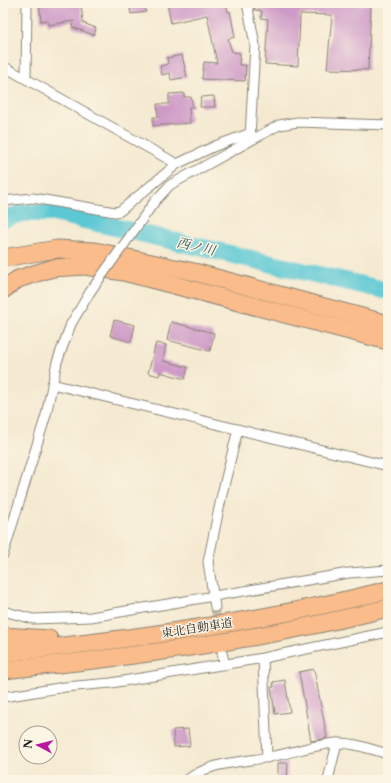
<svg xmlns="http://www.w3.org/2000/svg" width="391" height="783" font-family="'Libre Caslon Text','Noto Serif JP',serif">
<rect width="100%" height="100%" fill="#fcf5e5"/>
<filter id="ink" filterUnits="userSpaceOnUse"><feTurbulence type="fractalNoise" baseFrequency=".025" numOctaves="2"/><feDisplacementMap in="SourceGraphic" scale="8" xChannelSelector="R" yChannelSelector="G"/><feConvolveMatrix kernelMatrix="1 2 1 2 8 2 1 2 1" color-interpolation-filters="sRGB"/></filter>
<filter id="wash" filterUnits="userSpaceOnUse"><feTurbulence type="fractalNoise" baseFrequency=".012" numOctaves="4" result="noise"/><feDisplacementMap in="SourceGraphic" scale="16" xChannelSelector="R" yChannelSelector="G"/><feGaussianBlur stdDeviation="0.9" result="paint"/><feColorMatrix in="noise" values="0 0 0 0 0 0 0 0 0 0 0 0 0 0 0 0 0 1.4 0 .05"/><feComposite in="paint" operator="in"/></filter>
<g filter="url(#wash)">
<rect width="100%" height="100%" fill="#f5ead1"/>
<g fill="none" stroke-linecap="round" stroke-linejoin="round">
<path stroke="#5cc8d4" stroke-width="18" d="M3,219l19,-6h32l334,78"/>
</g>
<g id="blocks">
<g fill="#ce9ac7">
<path d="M39,3h42l2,20 13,5 -2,7 -22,-8 2,-6 -26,4 -1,-5 -6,1z"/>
<path d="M129,3h15l2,9 -15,2z"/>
<path d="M167,3h59l2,9 2,-1 5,26 -7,2 4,13 8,1 -1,12h7l-1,16 -43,-2 2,-17 13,1 -10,-48 -36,8z"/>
<path d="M253,3l118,1 -3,66 -41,-1 5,-54 -32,-1 -2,52 -33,-2 3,-45 -7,-1 1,-7 -7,-1z"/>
<path d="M182,55l5,22 -16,3 -1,-7 -8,2 -2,-9 8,-2 -1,-6z"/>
<path d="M184,93v4h7l2,10h-4l1,16 -37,3v-9h5l-1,-13h12v-10z"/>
<path d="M214,96l1,11h-15l1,-10z"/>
<path d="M114,320l21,5 -4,17 -21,-6z"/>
<path d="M171,322l43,11 -4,18 -43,-11z"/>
<path d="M156,343l10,2 -3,16 25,6 -3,12 -25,-7 -1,4 -11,-3z"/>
<path d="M314,669l13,69 -16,3 -12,-69z"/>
<path d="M285,680l5,32 -15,2 -4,-27h3l-1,-5z"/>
<path d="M188,729l2,17 -16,1 -1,-17z"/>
<path d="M278,763h10l-1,17h-9z"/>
</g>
</g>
</g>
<g filter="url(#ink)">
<use href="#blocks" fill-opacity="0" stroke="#888376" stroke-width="1"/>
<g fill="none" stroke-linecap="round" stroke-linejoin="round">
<path stroke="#cac1ad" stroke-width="9" stroke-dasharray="9 4.5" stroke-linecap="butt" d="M215,607l6,39"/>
<defs>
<g id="street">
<path d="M247,3l8,42 -5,93"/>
<path d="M3,66l174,98"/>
<path d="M26,79l1,-76"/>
<path d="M3,201l30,-3 82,14 5,-1 57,-47 38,-18 36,-13"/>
<path d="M123,246l32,-45 15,-16 109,-60 19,-3 90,3"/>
<path d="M52,384l336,82"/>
<path d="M3,555l43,-140 11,-53 14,-38"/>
<path d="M215,607l-7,-45 14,-68 16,-65"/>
<path d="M3,611l30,8 58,-2 258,-44 39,-3"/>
<path d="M222,653l3,12"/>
<path d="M263,658l4,100"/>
<path d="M3,697l62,-10 46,-4 152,-25 125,-26"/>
<path d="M187,780c26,-20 57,-17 87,-24 21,-4 43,-12 63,-13 17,-1 35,7 51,11"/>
<path d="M328,780l9,-37"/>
</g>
<g id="highway">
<path d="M3,258l54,-9 38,2 99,21 194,52"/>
<path d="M3,290l15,-11 35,-11 32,-2 39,6 264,69"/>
<path d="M3,636l46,3"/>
<path d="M3,653c129,-14 259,-31 385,-63"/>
<path d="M3,670c129,-13 259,-30 385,-62"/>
</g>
</defs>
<use href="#street" stroke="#888376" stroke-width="11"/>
<use href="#highway" stroke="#888376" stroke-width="19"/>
<use href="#street" stroke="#fff" stroke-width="9"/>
<use href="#highway" stroke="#f9bc8a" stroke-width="17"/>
<defs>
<path id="street-bridge" d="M71,324l19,-32 33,-46"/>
</defs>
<use href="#street-bridge" stroke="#888376" stroke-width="11" stroke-linecap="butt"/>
<use href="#street-bridge" stroke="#fff" stroke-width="9"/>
</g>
</g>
<g text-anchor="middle" stroke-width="3" stroke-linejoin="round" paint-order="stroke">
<g font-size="12" fill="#1c1c1c" stroke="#fcf5e5">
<text transform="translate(197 628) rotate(-9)" y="4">東北自動車道</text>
</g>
<g font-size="13" font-style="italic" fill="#32585c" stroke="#fcf5e5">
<text transform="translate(196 246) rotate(13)" y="5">西ノ川</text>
</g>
</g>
<rect width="391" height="783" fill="none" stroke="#fcf5e5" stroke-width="16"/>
<g transform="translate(38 745) rotate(277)"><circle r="19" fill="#fcf5e5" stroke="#a29e95"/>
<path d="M0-3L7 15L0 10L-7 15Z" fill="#b5179e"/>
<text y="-6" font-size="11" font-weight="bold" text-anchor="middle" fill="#1c1c1c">N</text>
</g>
</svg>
